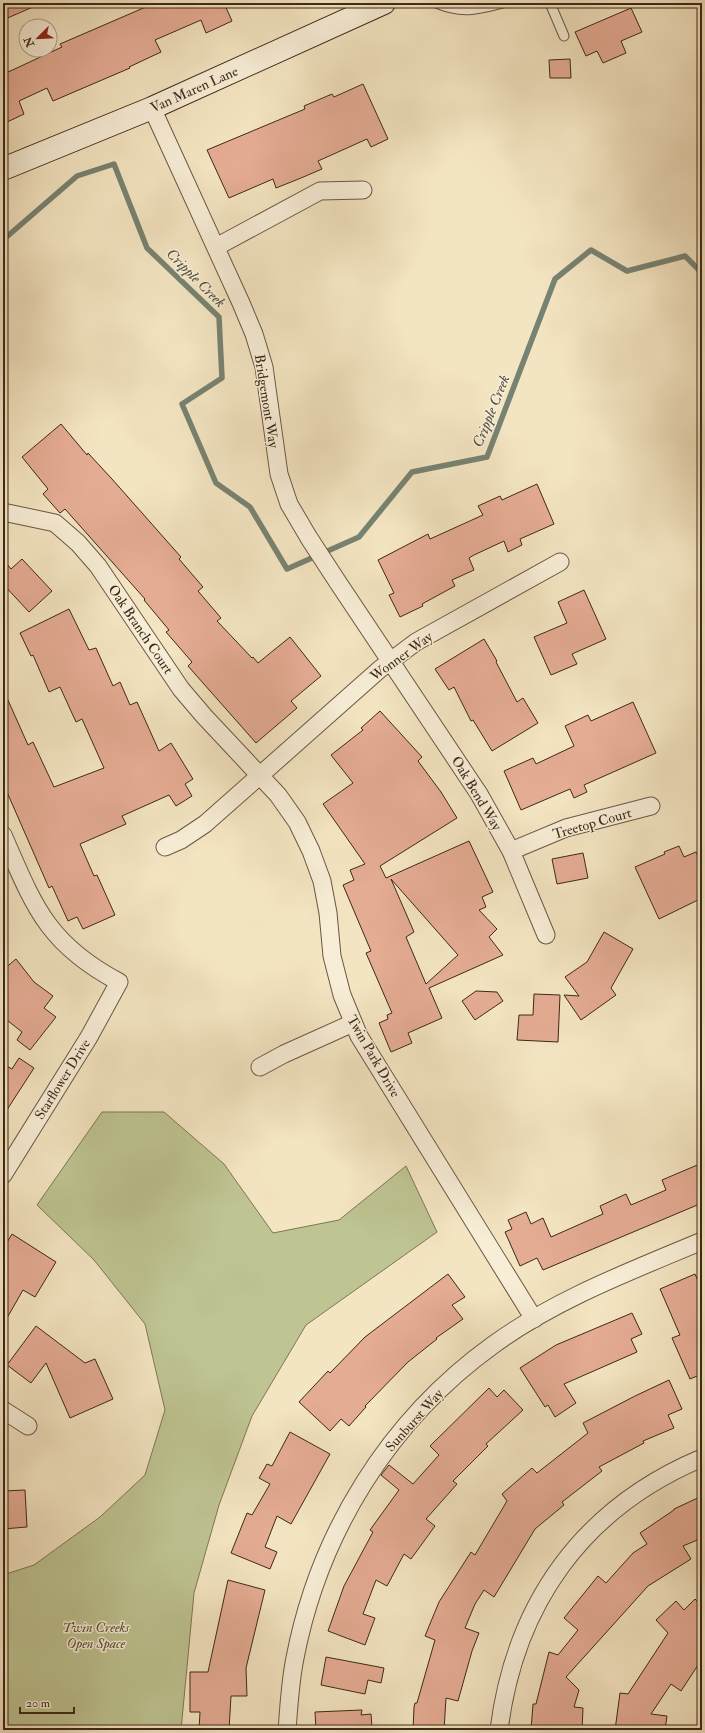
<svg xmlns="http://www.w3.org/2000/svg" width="705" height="1733" font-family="'IM FELL Double Pica',serif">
<rect width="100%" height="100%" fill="#f4e5c2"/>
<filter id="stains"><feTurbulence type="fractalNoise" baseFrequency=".005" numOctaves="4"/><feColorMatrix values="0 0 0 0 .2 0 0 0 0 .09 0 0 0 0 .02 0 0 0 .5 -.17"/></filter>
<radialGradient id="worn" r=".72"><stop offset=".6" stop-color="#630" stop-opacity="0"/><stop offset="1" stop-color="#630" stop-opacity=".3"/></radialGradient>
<path fill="#bec492" stroke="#7e7656" d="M102,1112h62l60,52 49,69 66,-13 67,-54 31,66 -131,93 -54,91 -33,89 -25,88 -13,137h-178v-155l31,-10 66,-48 45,-42 20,-65 -20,-86 -51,-64 -57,-55z"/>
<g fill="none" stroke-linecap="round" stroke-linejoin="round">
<path stroke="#778372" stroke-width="5.5" d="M3,240l74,-64 37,-12 33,84 72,69 3,61 -40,26 34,79 34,24 37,62 72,-32 53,-65 75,-15 68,-178 36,-29 36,21 58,-15 17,17"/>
</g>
<g fill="#e5ac94" stroke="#3d2819" fill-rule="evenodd">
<path d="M3,3h39l-39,17z"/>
<path d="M155,3h69l8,18 -26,12 -5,-13 -46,20 6,12 -32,15 1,1 -77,33 -6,-13 -28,13 5,13 -21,10v-58l3,7 56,-26 -2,-3z"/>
<path d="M631,8l11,24 -21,9 5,12 -23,10 -6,-12 -11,5 -11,-24z"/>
<path d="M570,59l1,19h-21l-1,-18z"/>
<path d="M363,84l25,55 -17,8 -4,-8 -49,22 4,8 -21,9 -25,10 -3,-9 -44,19 -22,-48 98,-41 -1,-3 28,-12 2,3z"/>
<path d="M61,424l26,31 1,-2 24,26 69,78 -2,2 24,28 -5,4 23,27 -4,3 35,37 1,-1 5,6 32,-26 31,39 -30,25 6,7 -41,35 -68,-77 4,-4 -26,-30 3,-2 -25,-30 1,-1 -80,-90 -5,4 -17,-19 5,-5 -26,-32z"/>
<path d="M537,484l17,40 -34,15 2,6 -14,7 -4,-11 -30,14 -5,3 5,12 -22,10 3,6 -33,18 1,2 -23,11 -11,-22 5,-2 -16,-33 50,-26 2,5 53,-24 -5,-9 22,-10 2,4z"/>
<path d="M3,559l8,10 11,-10 30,32 -23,21 -26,-28z"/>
<path d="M584,590l22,49 -34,15 5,10 -26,11 -17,-38 33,-14 -9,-21z"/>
<path d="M69,609l20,41 7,-2 17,38 7,-4 10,23 7,-3 22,49 12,-8 22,36 -8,5 7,12 -16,10 -7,-11 -47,21 4,8 -46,20 14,32 3,-1 18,40 -32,14 -6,-12 -9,4 -16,-35 -3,2 -46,-105v-94l25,56 5,-3 21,45 50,-19 -22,-49 -6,3 -16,-35 -11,5 -16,-37 -2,1 -11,-23z"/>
<path d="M484,639l13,22 -1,1 21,40 6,-4 15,25 -46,28 -19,-31 -2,1 -17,-34 -5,3 -14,-21z"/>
<path d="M633,702l23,51 -72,32 3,7 -13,6 -4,-9 -49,21 -17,-39 29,-13 3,6 38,-18 -9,-20 23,-11 3,6z"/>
<path d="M380,711l42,46 -4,4 23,31 16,26 -77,48 6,12 83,-37 24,51 -11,5 4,10 -7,3 18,19 -8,8 14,18 -74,33 13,30 -34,15 4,10 -21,9 -12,-29 9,-4 -1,-4 5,-2 -26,-60 5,-2 -28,-66 11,-5 -4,-10 15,-6 -42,-60 30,-21 -22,-28 32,-25 -2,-2zM391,879l67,76 -32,29 -20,-47 8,-5z"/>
<path d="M679,846l5,11 12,-5 6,13v33l-43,21 -24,-52 30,-13 -1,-2z"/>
<path d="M583,853l5,25 -31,6 -5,-25z"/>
<path d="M604,932l29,17 -22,39 5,7 -35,25 -17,-25 15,1 -14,-19 22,-15z"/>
<path d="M16,959l18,23 19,14 -9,12 12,9 -26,33 -13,-10 5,-8 -19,-15v-47z"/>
<path d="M476,991l21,1 6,9 -28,19 -13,-19z"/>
<path d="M534,994l26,1 -2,47 -41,-2 2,-25h14z"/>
<path d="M19,1058l15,10 -31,48v-52l9,5z"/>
<path d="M702,1163v40l-159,67 -6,-12 -17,8 -15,-34 7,-3 -4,-9 18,-8 5,12 12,-6 8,19 52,-23 -3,-8 26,-12 5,11 35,-15 -4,-10z"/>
<path d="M12,1234l44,28 -21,35 -12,-7 -20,35v-76z"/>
<path d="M448,1274l17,23 -13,8 11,14 -27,19 1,1 -29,23 -43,44 1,1 -17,19 -8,-7 -11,12 -31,-29 29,-31 2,2 35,-36z"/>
<path d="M695,1274l7,16v84l-12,5 -18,-41 8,-3 -20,-46z"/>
<path d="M632,1313l10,21 -11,5 6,13 -73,32 12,19 -21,14 -7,-12 -3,2 -25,-39 36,-23z"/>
<path d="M36,1326l49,37 10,-4 18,40 -43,19 -24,-55 -15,20 -24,-18z"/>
<path d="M669,1380l13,29 -14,6 6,13 -31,13 1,2 -45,24 3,4 -40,31 2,3 -29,24 -41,68 -10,-7 -9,14 -10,24 14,5 -7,18 -14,50 -12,-3 -2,32h-31l1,-23 1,-4h2l18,-63 -10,-4 14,-34 32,-50 4,3 32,-54 -5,-7 30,-26 5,5 51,-40 -5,-10 52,-27z"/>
<path d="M489,1388l8,9 7,-7 19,20 -37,34 2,2 -35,35 4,3 -31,35 9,7 -24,33 -7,-5 -17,32 -11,-6 -13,34 12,4 -10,27 -37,-14 16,-45 29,-54 -3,-2 29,-40 -18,-15 8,-10 24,19 26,-29 -9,-9z"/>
<path d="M290,1432l40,22 -39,70 -14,-8 -12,31 12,5 -7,17 -39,-16 16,-40 5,2 18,-31 -11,-6 8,-14 5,2z"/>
<path d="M25,1490l2,37 -24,2v-38z"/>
<path d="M702,1496v42l-19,8 8,13 -43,27 -82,91 13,13 -5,17 9,1 -1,22h-51l2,-26h3l13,-52 9,3 20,-25 -14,-12 34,-42 8,7 27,-30 14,-9 -7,-11 34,-23v-1z"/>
<path d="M228,1580l37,10 -19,78 1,28h-16l-2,34h-30l1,-18h-10v-40h18z"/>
<path d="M695,1599l7,8v52l-21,32 -10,-7 -20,30 16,2 -2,14h-50l5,-37 8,1 40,-61 -12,-13 20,-19 8,9z"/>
<path d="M326,1657l58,11 -3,15 -13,-3 -3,14 -44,-9z"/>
<path d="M362,1710l-1,5 10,-1 1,14h-9v2h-47l-1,-18z"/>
</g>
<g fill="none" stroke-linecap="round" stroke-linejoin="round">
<defs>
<g id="lane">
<path d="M436,3c25,11 41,7 67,0"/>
<path d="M550,3l14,33"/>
</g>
<g id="street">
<path d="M152,108l89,195 13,31 10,33 15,107 10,30 20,34 28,43 142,213 32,57 35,84"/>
<path d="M216,247l104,-56 43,-1"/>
<path d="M3,512l52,11 23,20 20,23 83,123 23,27 74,79 19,27 14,29 11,30 6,32 4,43 10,39 17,41 175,283"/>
<path d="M3,835c31,71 44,109 116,147l-30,55 -86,138"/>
<path d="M165,847l16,-7 24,-16 175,-155 36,-27 144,-80"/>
<path d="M511,851l55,-23 85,-22"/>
<path d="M260,1067l24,-13 69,-31"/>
<path d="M3,1410l25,16"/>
<path d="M287,1730c2,-24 3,-48 8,-72 24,-125 94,-238 198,-313 63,-46 138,-74 209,-104"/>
<path d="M499,1730c16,-127 84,-222 203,-272"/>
</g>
<path id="secondary" d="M3,169l149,-61 232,-105"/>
</defs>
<use href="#lane" stroke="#6b5743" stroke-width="11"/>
<use href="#street" stroke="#6b5743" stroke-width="19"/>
<use href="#secondary" stroke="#3d2819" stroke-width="24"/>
<use href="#lane" stroke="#f8eed7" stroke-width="9"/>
<use href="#street" stroke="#f8eed7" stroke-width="17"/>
<use href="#secondary" stroke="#f8eed7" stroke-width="22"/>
</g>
<g text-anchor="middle" stroke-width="3" stroke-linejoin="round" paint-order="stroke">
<g font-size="14" fill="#3d2819" stroke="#f8eed7">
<text transform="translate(194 89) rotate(-24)" y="5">Van Maren Lane</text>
<text transform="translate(267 401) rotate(81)" y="5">Bridgemont Way</text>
<text transform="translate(141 629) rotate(56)" y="5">Oak Branch Court</text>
<text transform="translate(401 656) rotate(-36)" y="5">Wonner Way</text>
<text transform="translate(477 793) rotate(59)" y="5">Oak Bend Way</text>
<text transform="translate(592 823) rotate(-16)" y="5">Treetop Court</text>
<text transform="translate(374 1056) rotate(60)" y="5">Twin Park Drive</text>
<text transform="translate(62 1079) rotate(-58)" y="5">Starflower Drive</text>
<text transform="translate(414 1420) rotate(-48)" y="5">Sunburst Way</text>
</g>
<g font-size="14" font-style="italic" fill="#5d4f37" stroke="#f8eed7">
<text x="96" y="1632">Twin Creeks<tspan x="96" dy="16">Open Space</tspan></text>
</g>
<g font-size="15" font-style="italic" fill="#554e3e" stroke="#f8eed7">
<text transform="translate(196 278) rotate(45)" y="5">Cripple Creek</text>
<text transform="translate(491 411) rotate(-68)" y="5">Cripple Creek</text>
</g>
</g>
<rect width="705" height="1733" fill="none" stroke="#f4e5c2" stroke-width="16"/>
<rect x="4" y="4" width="697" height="1725" fill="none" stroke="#3d2819" stroke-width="2"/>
<rect x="8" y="8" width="689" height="1717" fill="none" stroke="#3d2819"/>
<g transform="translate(38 38) rotate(246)"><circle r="19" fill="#f8eed7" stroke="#ad9f8b"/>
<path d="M0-3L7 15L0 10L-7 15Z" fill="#8f2418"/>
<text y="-6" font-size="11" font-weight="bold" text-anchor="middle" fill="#3d2819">N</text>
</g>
<path d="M20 1707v6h54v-6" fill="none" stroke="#3d2819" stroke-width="2"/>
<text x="26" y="1707" font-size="12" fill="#3d2819" stroke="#f8eed7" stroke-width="3" paint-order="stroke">20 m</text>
<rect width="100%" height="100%" filter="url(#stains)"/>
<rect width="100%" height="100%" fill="url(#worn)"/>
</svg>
